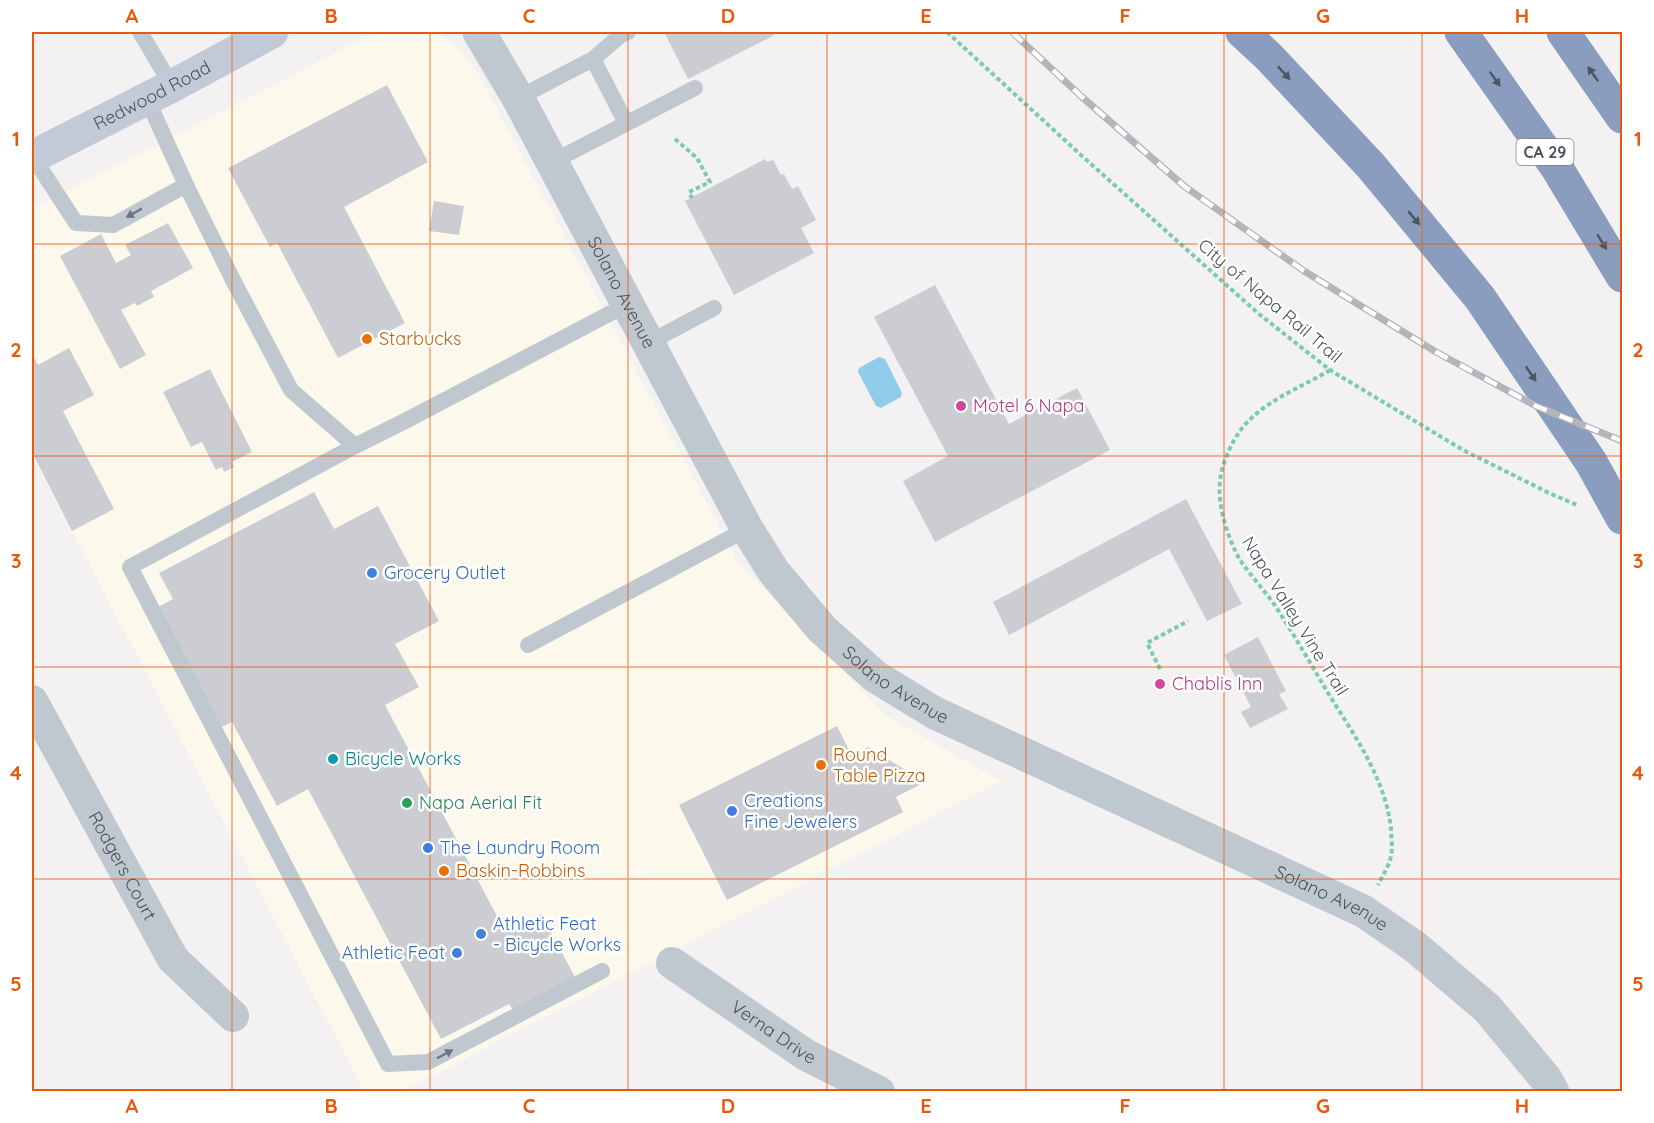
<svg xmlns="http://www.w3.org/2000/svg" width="1654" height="1123" font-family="Quicksand,sans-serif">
<rect width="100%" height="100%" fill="#f3f1f1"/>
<path fill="#fcf9ec" d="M376,32h58l19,11 13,14 10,13 262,492 149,154 114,65 -598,310h-39l-332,-637v-245z"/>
<path fill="#90cdea" d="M879,357l6,2 17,34 -1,4 -20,11 -5,-2 -18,-34 1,-4z"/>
<g fill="#cbcdd3">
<path d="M664,32h109l2,3 -87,44z"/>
<path d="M387,85l41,77 -84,45 61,116 -67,35 -61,-115 -7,4 -42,-79z"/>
<path d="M765,159l2,3 6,-2 8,15 3,-1 8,15 6,-3 18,34 -15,8 13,25 -80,42 -49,-94z"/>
<path d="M434,201l30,5 -5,29 -30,-4z"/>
<path d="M168,223l25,45 -42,23 3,6 -17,9 -2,-3 -14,7 25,45 -26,14 -60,-113 41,-22 15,29 15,-8 -6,-10z"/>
<path d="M935,285l74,139 68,-36 33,62 -175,92 -32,-61 45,-25 -74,-139z"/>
<path d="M69,348l25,47 -31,16 51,98 -42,22 -40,-79v-99l6,12z"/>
<path d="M210,369l42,83 -20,10 2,5 -10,5 -2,-5 -6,3 -14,-28 -11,5 -28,-55z"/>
<path d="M314,492l20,37 44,-23 61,115 -44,23 24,43 -34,18 121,228 35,-19 34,63 -62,33 -4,-6 -68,35 -133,-250 -31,17 -45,-84 -14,7 -64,-120 19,-10 -14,-26z"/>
<path d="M1186,499l56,105 -35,17 -38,-72 -160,86 -16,-33z"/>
<path d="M1258,637l28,54 -7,3 9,15 -38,19 -9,-16 10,-5 -27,-52z"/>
<path d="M837,726l15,30 16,-9 57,35 -29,15 7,15 -176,88 -48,-95z"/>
</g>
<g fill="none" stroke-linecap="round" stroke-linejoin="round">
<g stroke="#7accae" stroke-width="4" stroke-dasharray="4.5 3" stroke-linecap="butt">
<path d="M947,32l135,124 177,158 71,56 133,80 86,43 28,12"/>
<path d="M675,139l22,19 13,24 -21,10 3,6"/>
<path d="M1330,370c-31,19 -68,31 -90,61 -9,12 -19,35 -20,50 -3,24 8,58 20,79 11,16 25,31 36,47 18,28 35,57 52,86 26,42 57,85 63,135 0,9 2,19 0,28 -2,10 -8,19 -13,29"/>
<path d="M1160,669l-13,-26 41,-22"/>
</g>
<g stroke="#bfc7cf" stroke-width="16">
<path d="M140,32l32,54"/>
<path d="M593,59l33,64"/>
<path d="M518,98l75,-39 28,-24 7,-3"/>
<path d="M147,99l39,86 47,95 58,110 64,56"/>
<path d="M33,157l43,66 37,2 73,-40"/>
<path d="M552,162l143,-74"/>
<path d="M648,343l66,-35"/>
<path d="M528,645l219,-116"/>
<path d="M602,971l-174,91 -40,2 -258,-497 225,-121 52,-26 221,-116"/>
</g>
<g stroke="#bfc7cf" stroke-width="32">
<path id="s1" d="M32,701l141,258 60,57"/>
<path id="s2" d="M672,963l134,92 73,37"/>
</g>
<path stroke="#bfc7cf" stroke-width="33" id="s3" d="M479,32l39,66 229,431 27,43 48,57 54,48 59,36 428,198 51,35 73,62 59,71 7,13"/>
<path stroke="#c3cad7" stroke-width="33" id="s4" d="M32,157l140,-71 100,-54"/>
<g stroke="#8a9dbe" stroke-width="33">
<path d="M1242,32l27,25 102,109 109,132 111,164 31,56"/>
<path d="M1461,32l96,136 65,108"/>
<path d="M1563,32l59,85"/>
</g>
<defs>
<path id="rail" d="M1012,32l70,65 102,89 120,85 132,81 100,54 86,35"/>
</defs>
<use href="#rail" stroke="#b3b5bb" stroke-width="7"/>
<use href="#rail" stroke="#fff" stroke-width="4.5" stroke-dasharray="14" stroke-linecap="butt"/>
</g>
<defs><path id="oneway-solid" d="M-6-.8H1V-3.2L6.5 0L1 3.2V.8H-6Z" transform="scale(1.5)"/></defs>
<g fill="#4c5663">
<use href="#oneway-solid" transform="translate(1284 73) rotate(47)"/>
<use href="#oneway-solid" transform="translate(1593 74) rotate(-125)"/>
<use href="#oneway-solid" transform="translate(1495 79) rotate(55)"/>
<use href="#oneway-solid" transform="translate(1414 218) rotate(50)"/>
<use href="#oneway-solid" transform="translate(1602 242) rotate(59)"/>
<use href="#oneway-solid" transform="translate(1531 374) rotate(56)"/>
</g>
<g fill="#6c7580">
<use href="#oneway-solid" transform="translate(134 213) rotate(151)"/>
<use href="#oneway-solid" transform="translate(445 1054) rotate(-28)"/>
</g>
<path fill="none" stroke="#e8590c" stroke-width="1.5" stroke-opacity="0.55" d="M232,32v1060M430,32v1060M628,32v1060M827,32v1060M1026,32v1060M1224,32v1060M1422,32v1060M32,244h1590M32,456h1590M32,667h1590M32,879h1590"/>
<g fill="#e8710a" stroke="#fff" stroke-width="2">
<circle cx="367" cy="339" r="6"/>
<circle cx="821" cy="765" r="6"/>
<circle cx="444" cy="871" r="6"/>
</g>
<g fill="#d1479c" stroke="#fff" stroke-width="2">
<circle cx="961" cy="406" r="6"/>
<circle cx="1160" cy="684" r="6"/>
</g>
<g fill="#3f7fe0" stroke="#fff" stroke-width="2">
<circle cx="372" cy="573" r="6"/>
<circle cx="732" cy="811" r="6"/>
<circle cx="428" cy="848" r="6"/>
<circle cx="481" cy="934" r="6"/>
<circle cx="457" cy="953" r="6"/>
</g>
<circle fill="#0f9aa8" stroke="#fff" stroke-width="2" cx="333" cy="759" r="6"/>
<circle fill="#2e9e5b" stroke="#fff" stroke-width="2" cx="407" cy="803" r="6"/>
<g text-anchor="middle" stroke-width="5" stroke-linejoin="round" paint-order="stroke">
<rect fill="#fff" stroke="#80868e" stroke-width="1.5" x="1516.5" y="139" width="57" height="26" rx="4.5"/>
<g font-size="16" font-weight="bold" fill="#49525e">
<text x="1545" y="158">CA 29</text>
</g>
<g font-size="18" fill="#49525e" stroke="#fff">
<text dy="6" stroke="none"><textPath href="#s4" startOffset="135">Redwood Road</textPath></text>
<text dy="6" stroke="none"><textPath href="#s3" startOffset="297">Solano Avenue</textPath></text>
<text transform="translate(1270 301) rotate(40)" y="6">City of Napa Rail Trail</text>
<text transform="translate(1295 616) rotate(58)" y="6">Napa Valley Vine Trail</text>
<text dy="6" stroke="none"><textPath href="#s3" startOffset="783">Solano Avenue</textPath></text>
<text dy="6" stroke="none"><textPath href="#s1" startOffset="188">Rodgers Court</textPath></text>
<text dy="6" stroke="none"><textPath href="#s3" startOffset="1269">Solano Avenue</textPath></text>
<text dy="6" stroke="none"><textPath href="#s2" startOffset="123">Verna Drive</textPath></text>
</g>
<g font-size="18" fill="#c56008" stroke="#fff" text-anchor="start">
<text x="379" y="345">Starbucks</text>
<text x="833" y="761">Round<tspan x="833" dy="21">Table Pizza</tspan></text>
<text x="456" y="877">Baskin-Robbins</text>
</g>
<g font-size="18" fill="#b23c85" stroke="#fff" text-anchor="start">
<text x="973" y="412">Motel 6 Napa</text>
<text x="1172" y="690">Chablis Inn</text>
</g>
<g font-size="18" fill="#366cbe" stroke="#fff" text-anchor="start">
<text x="384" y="579">Grocery Outlet</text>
<text x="744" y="807">Creations<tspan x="744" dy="21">Fine Jewelers</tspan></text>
<text x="440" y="854">The Laundry Room</text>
<text x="493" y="930">Athletic Feat<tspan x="493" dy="21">- Bicycle Works</tspan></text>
<text x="445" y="959" text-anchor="end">Athletic Feat</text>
</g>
<g font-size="18" fill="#0d838f" stroke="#fff" text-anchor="start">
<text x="345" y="765">Bicycle Works</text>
</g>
<g font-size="18" fill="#27864d" stroke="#fff" text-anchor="start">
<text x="419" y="809">Napa Aerial Fit</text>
</g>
</g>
<rect width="1654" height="1123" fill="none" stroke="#ffffff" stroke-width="66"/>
<rect x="33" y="33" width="1588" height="1057" fill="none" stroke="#e8590c" stroke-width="2"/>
<g font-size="20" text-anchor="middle" font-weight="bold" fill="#e8590c">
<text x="132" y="23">A</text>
<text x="331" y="23">B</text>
<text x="529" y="23">C</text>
<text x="728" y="23">D</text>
<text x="926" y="23">E</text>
<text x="1125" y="23">F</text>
<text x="1323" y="23">G</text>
<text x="1522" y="23">H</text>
<text x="16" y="146">1</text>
<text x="1638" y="146">1</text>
<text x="16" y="357">2</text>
<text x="1638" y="357">2</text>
<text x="16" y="568">3</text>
<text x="1638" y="568">3</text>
<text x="16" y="780">4</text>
<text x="1638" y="780">4</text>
<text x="16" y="991">5</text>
<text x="1638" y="991">5</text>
<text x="132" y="1113">A</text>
<text x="331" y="1113">B</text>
<text x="529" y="1113">C</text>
<text x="728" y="1113">D</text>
<text x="926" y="1113">E</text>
<text x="1125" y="1113">F</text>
<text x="1323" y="1113">G</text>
<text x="1522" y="1113">H</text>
</g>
</svg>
